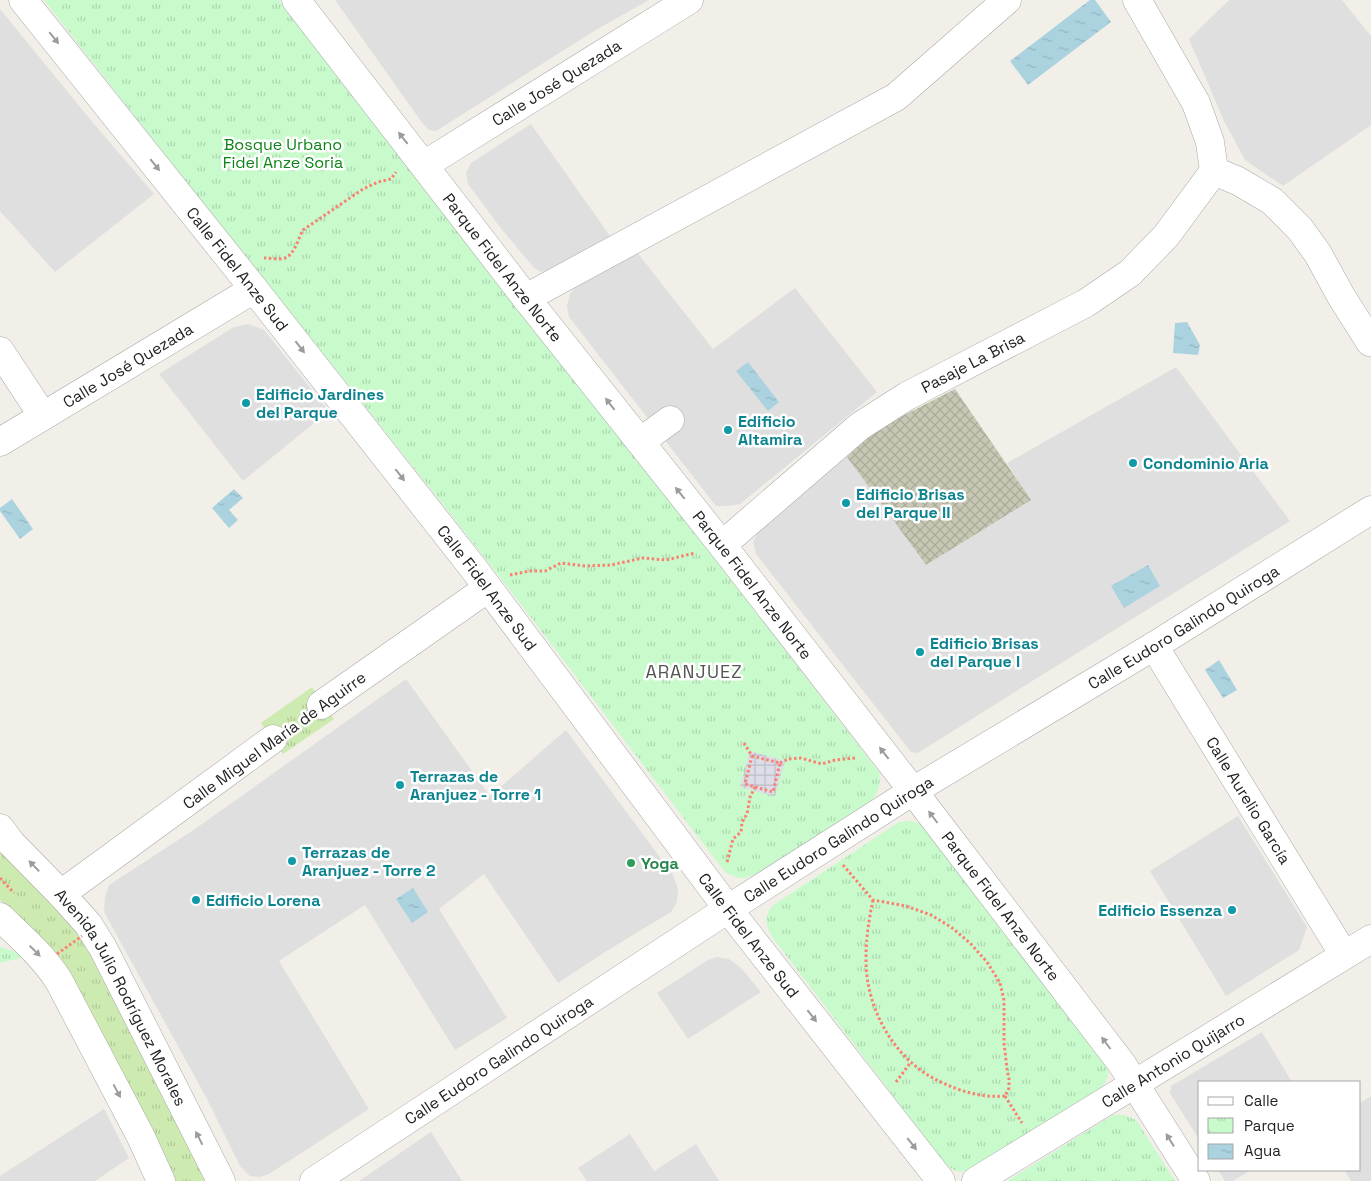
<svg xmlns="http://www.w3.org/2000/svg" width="1371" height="1181" font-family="'Space Grotesk',sans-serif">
<defs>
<pattern id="construction-cross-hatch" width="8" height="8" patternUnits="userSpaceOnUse" patternTransform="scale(1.25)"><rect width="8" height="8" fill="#c7c7b4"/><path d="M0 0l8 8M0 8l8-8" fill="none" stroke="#abab9a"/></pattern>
<pattern id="grass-tufts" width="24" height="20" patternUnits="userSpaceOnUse" patternTransform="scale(1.25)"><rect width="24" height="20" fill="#cdebb0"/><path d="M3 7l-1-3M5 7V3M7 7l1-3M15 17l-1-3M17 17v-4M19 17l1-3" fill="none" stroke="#b0c997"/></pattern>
<pattern id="park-tufts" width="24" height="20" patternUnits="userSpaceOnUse" patternTransform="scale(1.25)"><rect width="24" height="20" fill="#c8facc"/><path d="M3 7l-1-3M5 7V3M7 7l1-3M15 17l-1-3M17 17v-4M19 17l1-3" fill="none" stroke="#acd6af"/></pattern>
<pattern id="plaza-grid" width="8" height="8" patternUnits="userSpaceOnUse" patternTransform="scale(1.25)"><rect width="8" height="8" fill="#dddde8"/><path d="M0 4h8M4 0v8" fill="none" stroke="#bdbdc7"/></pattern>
<pattern id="water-ripples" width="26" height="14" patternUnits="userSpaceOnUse" patternTransform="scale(1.25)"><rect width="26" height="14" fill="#aad3df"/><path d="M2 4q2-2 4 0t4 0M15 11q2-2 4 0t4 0" fill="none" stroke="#92b5bf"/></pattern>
</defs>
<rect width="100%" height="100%" fill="#f2efe9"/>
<g fill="#e0dfdf">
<path d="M335,0h314l-55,31 -158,100 -7,-1 -6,-6z"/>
<path d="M1229,0h113l29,36v89l-88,61 -38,-26 -21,-39 -35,-82z"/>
<path d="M0,9l94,115 60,70 -99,78 -55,-61z"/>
<path d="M531,124l79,112 -55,31 -14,5 -7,-4 -35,-42 -31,-42 -2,-11 5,-10z"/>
<path d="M636,251l77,98 82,-61 82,104 -137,112 -12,2h-12l-147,-189 -2,-11 3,-12 5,-7z"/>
<path d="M248,324l16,6 65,81 -86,70 -84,-107 75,-47z"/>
<path d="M1176,367l114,154 -261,162 -111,70 -7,-1 -155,-198 -3,-12 7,-14 87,-71 79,108 104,-65 -23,-37z"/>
<path d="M406,679l84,117 76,-66 107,145 5,14 -1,13 -6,10 -66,40 -47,31 -74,-109 -45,35 68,109 -52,32 -90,-145 -86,56 90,148 -100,65 -9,3 -10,-1 -10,-10 -34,-69 -102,-185 1,-15 4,-12 86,-56z"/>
<path d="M1238,816l69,111 -8,23 -73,46 -76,-125z"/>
<path d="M717,957l12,2 12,9 20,24 -73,47 -31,-46 51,-33z"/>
<path d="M1262,1032l30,50h-92v59l-30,-48 1,-7z"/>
<path d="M1371,1096v85h-20l-6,-11h15v-67z"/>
<path d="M104,1109l25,49 -34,23h-95v-5z"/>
<path d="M431,1132l31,49h-103z"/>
<path d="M630,1134l24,37 42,-27 23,37h-132l-9,-13z"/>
<path d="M1218,1170h33l-18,11h-8z"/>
</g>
<path fill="url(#construction-cross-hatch)" d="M955,389l76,111 -105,65 -79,-108 28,-27z"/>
<g fill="url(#grass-tufts)">
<path d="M312,687l22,32 -51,35 -22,-31z"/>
<path d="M0,842l90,98 121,241h-40l-134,-244 -37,-37z"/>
</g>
<g fill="url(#park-tufts)">
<path d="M44,0h235l271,346 329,426c2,12 0,19 -8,29l-112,71c-15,8 -19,8 -34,0 -73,-95 -146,-192 -219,-287 -153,-196 -310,-389 -462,-585z"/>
<path d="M909,821l9,2 6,5 182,231c3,13 4,17 -4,28l-131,83c-12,3 -15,2 -25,-5l-173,-227c-7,-12 -10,-20 -1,-32l127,-84z"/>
<path d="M0,947l13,4 11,6 -24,6z"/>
<path d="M1113,1115h12l11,5 39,61h-168z"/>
</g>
<path fill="url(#plaza-grid)" d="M750,751l35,10 -10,35 -35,-9z"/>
<g fill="url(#water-ripples)">
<path d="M1090,0h5l16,22 -83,63 -18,-24z"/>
<path d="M1187,322l13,23 -2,10 -25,-2 2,-30z"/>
<path d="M748,362l31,40 -11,9 -32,-40z"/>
<path d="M234,489l9,9 -14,12 9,10 -9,8 -17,-20z"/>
<path d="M12,499l21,30 -13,10 -20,-28v-3z"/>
<path d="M1148,565l12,21 -36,22 -13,-22z"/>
<path d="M1219,660l18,30 -14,8 -18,-28z"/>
<path d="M413,888l15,24 -16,11 -16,-24z"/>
</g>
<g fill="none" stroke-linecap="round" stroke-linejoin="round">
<defs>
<g id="minor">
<path id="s1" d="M23,0l231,289 220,280 254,340 213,272"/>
<path id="s2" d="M296,0l230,298 196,247 191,246 209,273 74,117"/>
<path id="s3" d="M424,165l265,-165"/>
<path d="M1214,171l24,10 34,20 28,28 18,25 23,42 29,46"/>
<path d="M526,298l370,-201 111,-97"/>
<path d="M0,351l43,65"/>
<path id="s4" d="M0,442l254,-153"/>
<path d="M640,442l30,-22"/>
<path id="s5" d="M722,545l138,-119 47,-30 179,-93 44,-30 36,-37 48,-65 -4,-29 -14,-39 -59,-103"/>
<path id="s6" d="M1154,646l190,309"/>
<path d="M321,705l167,-117"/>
<path id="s7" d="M0,828l11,15 50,51 27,30 15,24 118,233"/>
<path d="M61,894l212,-155"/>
<path d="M0,917c21,20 44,40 59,64l82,156 20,44"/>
<path id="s8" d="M314,1181l414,-272 185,-118 241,-145 217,-136"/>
<path id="s9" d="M976,1181l395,-242"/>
</g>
</defs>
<use href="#minor" stroke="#a9a9a9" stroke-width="29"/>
<g stroke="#fa8072" stroke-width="3" stroke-dasharray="2.5 2.5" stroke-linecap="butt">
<path d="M264,258c6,0 15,2 21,0 10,-4 13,-19 18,-28l60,-41 15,-7 13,-3 5,-7"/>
<path d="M510,575l19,-4h16l16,-8 24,3 26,-1 32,-7 23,2 29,-7"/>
<path d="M744,743l8,13 28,7 -7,29 -28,-8 7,-28"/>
<path d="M780,763l8,-4 13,-1 21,6 13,-4 20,-2"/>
<path d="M727,862l6,-23 8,-7 1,-10 5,-8 3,-17 5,-10"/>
<path d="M843,865l30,35 33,6 25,9 20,12 19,16 17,19 13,21 4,17v43l3,26 2,10v9l-4,8"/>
<path d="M0,878l14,15"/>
<path d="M873,900c-4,19 -7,38 -7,57 -1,52 29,105 77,126 19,9 41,15 62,13"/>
<path d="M896,1082l15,-20"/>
<path d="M1005,1096l17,27"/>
</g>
<use href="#minor" stroke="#fff" stroke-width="28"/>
<path stroke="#fa8072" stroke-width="3" stroke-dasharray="2.5 2.5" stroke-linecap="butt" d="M57,954l25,-18"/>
</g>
<defs><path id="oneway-solid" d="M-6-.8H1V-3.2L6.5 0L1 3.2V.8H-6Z" transform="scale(1.25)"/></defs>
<g fill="#9c9c9c">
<use href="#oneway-solid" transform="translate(54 38) rotate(51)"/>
<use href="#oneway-solid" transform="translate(403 138) rotate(-128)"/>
<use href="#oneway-solid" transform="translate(155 165) rotate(51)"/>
<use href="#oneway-solid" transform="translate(300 347) rotate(52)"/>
<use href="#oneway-solid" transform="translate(610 404) rotate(-128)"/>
<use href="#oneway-solid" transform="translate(400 475) rotate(52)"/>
<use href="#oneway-solid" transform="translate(680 493) rotate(-129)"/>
<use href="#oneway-solid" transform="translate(884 753) rotate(-128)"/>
<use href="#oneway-solid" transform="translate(933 817) rotate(-127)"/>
<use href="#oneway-solid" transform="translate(34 866) rotate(-134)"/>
<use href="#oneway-solid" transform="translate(35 951) rotate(45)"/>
<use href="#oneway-solid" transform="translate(812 1016) rotate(52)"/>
<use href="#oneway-solid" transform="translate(1106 1043) rotate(-127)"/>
<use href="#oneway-solid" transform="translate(117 1091) rotate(62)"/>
<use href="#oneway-solid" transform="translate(199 1138) rotate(-117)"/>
<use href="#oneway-solid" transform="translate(1170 1140) rotate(-122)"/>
<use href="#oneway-solid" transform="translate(912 1144) rotate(52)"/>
</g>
<g fill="#0f9aa8" stroke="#fff" stroke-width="2">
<circle cx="246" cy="403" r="5"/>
<circle cx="728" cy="430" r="5"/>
<circle cx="1133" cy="463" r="5"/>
<circle cx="846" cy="503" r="5"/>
<circle cx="920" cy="652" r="5"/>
<circle cx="400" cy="785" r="5"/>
<circle cx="292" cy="861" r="5"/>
<circle cx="196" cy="900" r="5"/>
<circle cx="1232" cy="910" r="5"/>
</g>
<circle fill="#2e9e5b" stroke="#fff" stroke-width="2" cx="631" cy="863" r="5"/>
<g text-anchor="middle" stroke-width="5" stroke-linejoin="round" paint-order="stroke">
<g font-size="16" fill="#222" stroke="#fff">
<text dy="6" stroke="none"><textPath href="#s3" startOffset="156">Calle José Quezada</textPath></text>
<text dy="6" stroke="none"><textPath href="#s2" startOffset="338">Parque Fidel Anze Norte</textPath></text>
<text dy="6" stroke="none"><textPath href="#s1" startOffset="344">Calle Fidel Anze Sud</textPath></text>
<text dy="6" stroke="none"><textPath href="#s5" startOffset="312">Pasaje La Brisa</textPath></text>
<text dy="6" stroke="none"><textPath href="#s4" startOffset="149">Calle José Quezada</textPath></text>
<text dy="6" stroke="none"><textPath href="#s2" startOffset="742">Parque Fidel Anze Norte</textPath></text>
<text dy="6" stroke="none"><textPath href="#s1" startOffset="749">Calle Fidel Anze Sud</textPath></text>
<text dy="6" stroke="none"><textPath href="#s8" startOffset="1031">Calle Eudoro Galindo Quiroga</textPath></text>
<text transform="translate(274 740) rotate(-36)" y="6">Calle Miguel María de Aguirre</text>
<text dy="6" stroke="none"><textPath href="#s6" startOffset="181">Calle Aurelio García</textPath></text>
<text dy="6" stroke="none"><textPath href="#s8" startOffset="626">Calle Eudoro Galindo Quiroga</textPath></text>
<text dy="6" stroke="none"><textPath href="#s2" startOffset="1148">Parque Fidel Anze Norte</textPath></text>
<text dy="6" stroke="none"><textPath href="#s1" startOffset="1184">Calle Fidel Anze Sud</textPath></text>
<text dy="6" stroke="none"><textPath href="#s7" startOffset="210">Avenida Julio Rodríguez Morales</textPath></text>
<text dy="6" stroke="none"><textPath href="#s9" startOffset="231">Calle Antonio Quijarro</textPath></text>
<text dy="6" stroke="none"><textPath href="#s8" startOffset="221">Calle Eudoro Galindo Quiroga</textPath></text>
</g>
<g font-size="16" fill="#0c8416" stroke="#fff">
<text x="283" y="150">Bosque Urbano<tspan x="283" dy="18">Fidel Anze Soria</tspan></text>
</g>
<g font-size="16" font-weight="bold" fill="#0d838f" stroke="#fff" text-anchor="start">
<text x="256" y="400">Edificio Jardines<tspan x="256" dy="18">del Parque</tspan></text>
<text x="738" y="427">Edificio<tspan x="738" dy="18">Altamira</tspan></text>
<text x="1143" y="469">Condominio Aria</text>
<text x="856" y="500">Edificio Brisas<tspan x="856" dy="18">del Parque II</tspan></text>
<text x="930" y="649">Edificio Brisas<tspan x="930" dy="18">del Parque I</tspan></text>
<text x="410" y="782">Terrazas de<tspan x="410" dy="18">Aranjuez - Torre 1</tspan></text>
<text x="302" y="858">Terrazas de<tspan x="302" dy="18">Aranjuez - Torre 2</tspan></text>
<text x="206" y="906">Edificio Lorena</text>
<text x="1222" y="916" text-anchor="end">Edificio Essenza</text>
</g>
<g font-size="16" font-weight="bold" fill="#27864d" stroke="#fff" text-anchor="start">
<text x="641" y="869">Yoga</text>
</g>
<g font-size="18" letter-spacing="1" fill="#555" stroke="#fff">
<text x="694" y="678">ARANJUEZ</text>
</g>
</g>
<rect x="1198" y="1081" width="162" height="90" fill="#ffffff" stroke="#a7a7a7"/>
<rect x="1208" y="1097" width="25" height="8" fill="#ffffff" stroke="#a7a7a7"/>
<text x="1244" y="1106" font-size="15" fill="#222222">Calle</text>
<rect x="1208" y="1118" width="25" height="15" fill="url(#park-tufts)" stroke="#a7a7a7"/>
<text x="1244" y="1131" font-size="15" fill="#222222">Parque</text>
<rect x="1208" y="1144" width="25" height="15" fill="url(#water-ripples)" stroke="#a7a7a7"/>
<text x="1244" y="1156" font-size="15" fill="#222222">Agua</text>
</svg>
